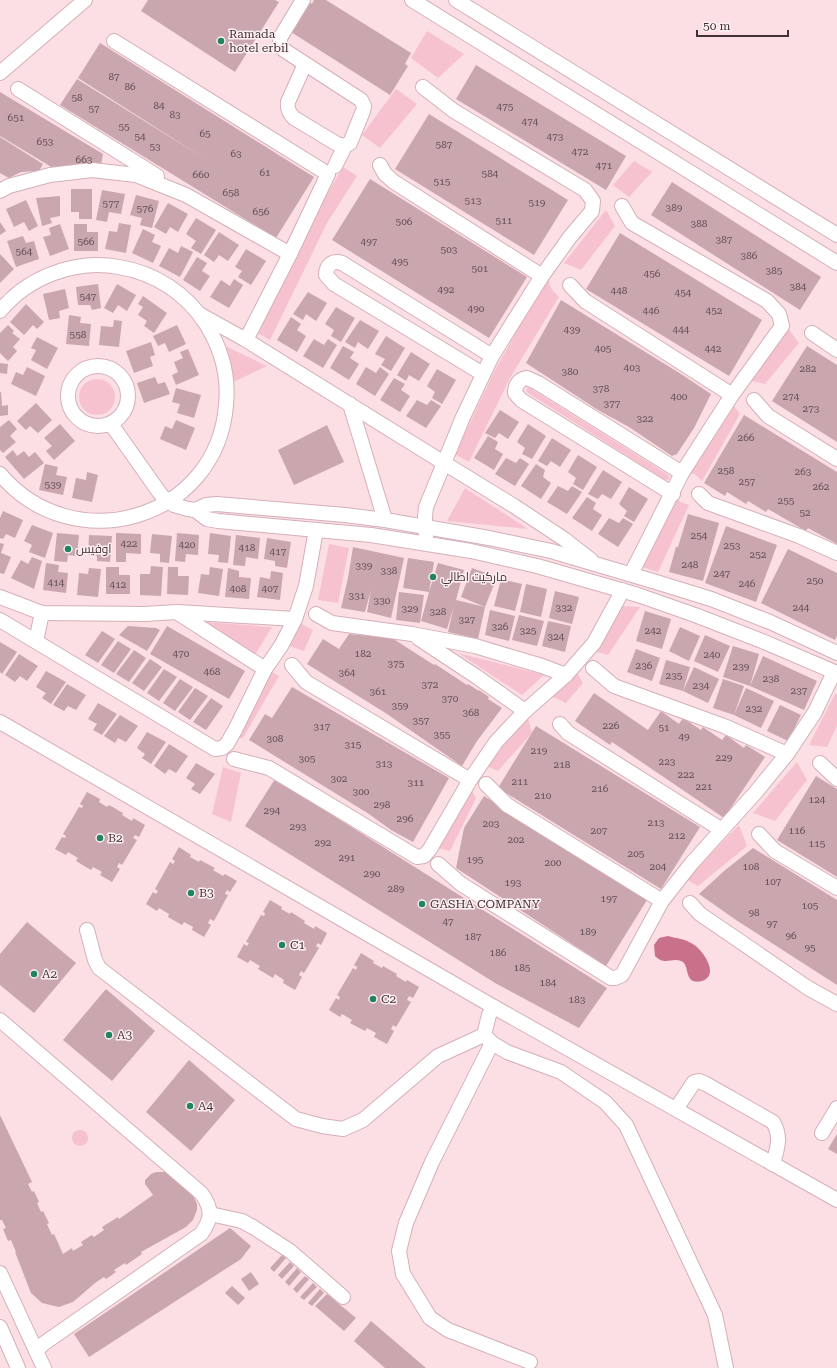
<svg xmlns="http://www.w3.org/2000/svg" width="837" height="1368" font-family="'Roboto Serif',Cairo,serif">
<rect width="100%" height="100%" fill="#fcdee5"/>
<g fill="#f7c2d0">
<path d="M427,31l37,23 -26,24 -27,-20z"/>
<path d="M396,89l21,15 -37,44 -18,-13z"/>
<path d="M634,161l18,11 -23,25 -16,-12z"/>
<path d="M343,167l14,9 -30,47 -57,117 -14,-8 31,-69z"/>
<path d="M606,210l9,16 -34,44 -17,-7z"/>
<path d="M549,279c0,9 4,12 10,18l-49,81 -41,84 -14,-8 40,-84 26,-46z"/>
<path d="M787,327l12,16 -34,41 -18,-4z"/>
<path d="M217,342l50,24 -38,18z"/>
<circle cx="97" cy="397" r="18"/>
<path d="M527,388h3l137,86 3,4 -2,2h-3l-137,-87 -2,-2z"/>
<path d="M730,401l10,13 -38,67 -7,-7h-11z"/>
<path d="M465,488l63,41 -81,-8z"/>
<path d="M674,494l6,8 9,3 -31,67 -19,-6z"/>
<path d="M329,544l20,4 -11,55 -20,-3z"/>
<path d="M620,606l20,1 -32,48 -18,-5z"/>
<path d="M205,622l67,5 -17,28z"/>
<path d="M298,622l15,8 -9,21 -17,-6z"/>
<path d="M458,653l86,22 -22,20z"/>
<path d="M267,669l12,7 -36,62h-11z"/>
<path d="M575,669l8,14 -17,20 -17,-8z"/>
<path d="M835,694h2v32l-10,21 -18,-2z"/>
<path d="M527,715l5,18 -34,38 -16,-7z"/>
<path d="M797,762l10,18 -32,41 -22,-8z"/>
<path d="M223,767l18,6 -10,49 -19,-8z"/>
<path d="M467,782l9,16 -26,53 -16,-4z"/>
<path d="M739,825l8,21 -49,40 -12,-7z"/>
<circle cx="80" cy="1138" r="8"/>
</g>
<path fill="#c9708b" d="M668,936c7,2 17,3 23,7 11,5 30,32 11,38 -3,1 -6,1 -9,0 -8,-4 -4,-17 -12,-20 -10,-4 -16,5 -26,-5l-1,-11 5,-7z"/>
<g fill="#caa7af">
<path d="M148,0h127l4,2 -44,70 -94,-61z"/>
<path d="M314,0h12l85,53 -6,11 3,2 -18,29 -99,-63 18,-30 3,2z"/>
<path d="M100,43l214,134 -38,61 -216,-133 17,-26 130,81 -129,-82z"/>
<path d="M476,65l150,91 -20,34 -150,-91z"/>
<path d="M0,92l103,62 -2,11 -43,6 -58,-35z"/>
<path d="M429,114l139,86 -34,55 -139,-86z"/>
<path d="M0,137l43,27 -4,7 -18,1 -12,6 -9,-5z"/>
<path d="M370,179l157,98 -38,61 -157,-98z"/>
<path d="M672,182l149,95 -21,33 -149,-95z"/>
<path d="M71,189h21v30h-13v-7h-8z"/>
<path d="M102,190l23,4 -4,20 -12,-2 -2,10 -11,-2z"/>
<path d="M136,195l23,6 -7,27 -12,-3 2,-7 -12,-3z"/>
<path d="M60,196v20l-10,2 2,5 -10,3 -6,-28z"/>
<path d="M26,200l12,26 -9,5 -5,-9 -10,5 -8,-18z"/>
<path d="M168,203l20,11 -10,18 -8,-5 -4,7 -12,-7z"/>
<path d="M196,218l20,12 -15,24 -10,-6 5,-7 -10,-7z"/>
<path d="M0,222l6,9 -6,4z"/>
<path d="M119,223l12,2 -5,28 -21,-4 4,-18 8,1z"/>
<path d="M60,224l9,25 -19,7 -7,-19 8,-2 -2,-7z"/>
<path d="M74,224h13v8h11v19h-24z"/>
<path d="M143,229l12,6 -3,7 9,4 -8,17 -21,-10z"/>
<path d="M219,232l20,13 -11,16 -9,-6 -5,7 -10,-7z"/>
<path d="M620,233l142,87 -33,56 -143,-87z"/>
<path d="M23,236l3,7 8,-2 5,18 -23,8 -9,-26z"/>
<path d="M181,246l12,6 -13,25 -21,-11 10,-18 9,5z"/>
<path d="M246,249l20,12 -15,24 -13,-8 4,-6 -7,-4z"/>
<path d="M0,254l14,15 -14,14z"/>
<path d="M197,257l10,6 -5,8 8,5 -10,15 -17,-11z"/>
<path d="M234,279l9,6 -14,23 -19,-11 11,-17 9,6z"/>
<path d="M98,284l3,24 -9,2 -2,-5h-12l-2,-18z"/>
<path d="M117,284l19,11 -9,16 -9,-6 -5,8 -9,-5z"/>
<path d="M65,289l4,19 -10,3 1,7 -11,2 -6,-26z"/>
<path d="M308,292l19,11 -11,18 -10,-7 -3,6 -10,-6z"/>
<path d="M143,296l24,17 -13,20 -10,-7 3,-5 -9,-6 5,-8 -5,-3z"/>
<path d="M561,300l120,74 30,20 -17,34 -17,26 -5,2 -43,-29 -31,-17 -72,-47z"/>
<path d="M26,304l18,18 -7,7 -4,-4 -9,10 -14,-13z"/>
<path d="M336,307l19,11 -14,24 -10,-6 3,-6 -9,-6z"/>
<path d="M69,315l12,2 -1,6 11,1 -2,22 -23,-2z"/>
<path d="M291,317l10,7 -4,6 9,6 -9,16 -20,-12z"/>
<path d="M114,320l8,1 -3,26 -20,-2 2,-19 12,1z"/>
<path d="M360,320l19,11 -11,18 -10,-7 -3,6 -10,-6z"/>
<path d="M8,325l6,6 -2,2 8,6 -7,8 4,4 -9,10 -8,-8v-20z"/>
<path d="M177,325l9,19 -17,8 -4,-9 -7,3 -5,-10z"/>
<path d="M386,336l19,12 -14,23 -10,-6 4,-6 -10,-5z"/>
<path d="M37,337l21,11 -11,21 -16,-9 5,-10 -5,-2z"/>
<path d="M314,339l10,6 4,-6 9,6 -14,23 -20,-12z"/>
<path d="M151,342l4,13 -5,2 3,9 -19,7 -8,-22z"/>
<path d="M343,346l11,6 -4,6 9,6 -10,16 -19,-12z"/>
<path d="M807,346l30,19v77l-65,-41z"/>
<path d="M188,349l11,26 -23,10 -4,-10 6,-3 -4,-10 9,-4 -3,-6z"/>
<path d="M411,352l19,12 -11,17 -10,-6 -3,6 -9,-6z"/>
<path d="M0,363l8,1 -1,10 -7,-1z"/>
<path d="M27,367l18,9 -9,20 -25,-12 5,-12 7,3z"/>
<path d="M366,367l10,6 4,-6 9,7 -14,22 -19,-12z"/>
<path d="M437,369l19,11 -14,24 -10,-6 3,-6 -8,-6z"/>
<path d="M155,377l3,7 7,-2 5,12 -26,9 -7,-20z"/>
<path d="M394,378l11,6 -4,6 9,6 -10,16 -20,-12z"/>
<path d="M176,388l25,7 -7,23 -17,-5 3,-9 -8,-2z"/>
<path d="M0,392h1l1,14 6,-1v10l-8,1z"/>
<path d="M417,400l10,5 4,-5 10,6 -15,22 -20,-12z"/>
<path d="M36,403l16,17 -14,13 -8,-7 -4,4 -9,-9z"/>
<path d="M500,410l19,12 -11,17 -9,-6 -4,5 -10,-5z"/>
<path d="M744,415l93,57v72l-29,-16 -2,3 -38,-22 -2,3 -18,-11 -2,3 -19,-12 -2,4 -21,-13z"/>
<path d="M9,420l8,9 -7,7 6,6 -13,11 -3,-3v-23z"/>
<path d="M176,420l19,8 -9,22 -26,-11 5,-13 7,3z"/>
<path d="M60,424l15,17 -21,19 -8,-9 6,-5 -8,-8z"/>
<path d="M528,424l18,12 -14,23 -10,-5 3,-6 -8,-6z"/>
<path d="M327,425l17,37 -50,23 -16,-35z"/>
<path d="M488,436l10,6 -3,7 8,5 -9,16 -20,-12z"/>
<path d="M552,438l19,12 -11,17 -9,-6 -4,5 -9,-5z"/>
<path d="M13,450l4,6 7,-5 5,6 6,-5 9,11 -20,16 -19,-22z"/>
<path d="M578,455l19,12 -14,23 -10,-6 3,-6 -8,-6z"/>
<path d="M506,458l10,5 4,-5 9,6 -14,22 -20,-12z"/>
<path d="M45,464l13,3 -2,8 11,2 -4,18 -24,-5z"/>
<path d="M536,464l9,6 -2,7 8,6 -10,16 -20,-13z"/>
<path d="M603,470l19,12 -11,17 -9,-5 -4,5 -10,-5z"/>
<path d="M87,472l11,3 -6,27 -20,-4 4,-20 10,2z"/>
<path d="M558,486l10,5 4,-5 10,6 -15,22 -20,-12z"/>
<path d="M629,487l19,12 -14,23 -10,-6 3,-5 -8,-7z"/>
<path d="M587,497l9,6 -3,6 9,6 -10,16 -20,-13z"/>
<path d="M3,511l20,9 -8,18 -9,-4 -3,5 -3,-1v-20z"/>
<path d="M688,514l31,9 -16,58 -34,-9 7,-25h2z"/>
<path d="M609,518l10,5 4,-5 10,6 -15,23 -20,-13z"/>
<path d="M32,525l21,8 -8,25 -16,-6 3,-7 -8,-4z"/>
<path d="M726,526l51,19 -21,57 -51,-19z"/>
<path d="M57,533l22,2 -2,21 -9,-1 -1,7 -13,-1z"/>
<path d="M116,533l25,1v20l-15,-1v9h-10z"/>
<path d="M177,533l22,2 -1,20 -12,-1 -1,8 -10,-1z"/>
<path d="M210,533l21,3 -3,27 -10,-1 1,-7 -11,-1z"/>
<path d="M152,534l20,2 -3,27 -9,-1v-8l-10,-1z"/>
<path d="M89,535l23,1 -2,26 -13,-1v-5l-9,-1z"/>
<path d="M236,535l24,3 -2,21 -12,-2 -1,9 -12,-1z"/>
<path d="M267,538l24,4 -4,26 -12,-2v-5l-11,-2z"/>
<path d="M0,543l4,1 -3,9 10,4 -7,17 -4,-1z"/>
<path d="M353,547l51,11 -13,60 -24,-6 4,-22 -6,22 -24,-4 7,-30z"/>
<path d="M788,549l49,24v63l-2,4 -74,-37z"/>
<path d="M32,557l10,4 -8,28 -23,-11 10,-18 7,4z"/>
<path d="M408,558l26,4 -5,30 9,-29 26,7 -8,30 29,7 -7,32 -30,-7 6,-26 -7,23 -26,-8 8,-29 -26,-4z"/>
<path d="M46,563l13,2 -1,7 10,1 -2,20 -23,-3z"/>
<path d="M151,566l12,1 -2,29 -21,-1v-21h10z"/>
<path d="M106,567h13v8h11v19h-24z"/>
<path d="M168,567h10v9h11l-1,19 -21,-1z"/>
<path d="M210,567l13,2 -4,27 -21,-3 3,-19 8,1z"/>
<path d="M89,568l12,1 -3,28 -21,-2 2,-22 9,1z"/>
<path d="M228,568l11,3v6l12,1 -2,21 -24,-2z"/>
<path d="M472,568l25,9 -12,30 -24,-10z"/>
<path d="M271,571l12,2 -3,27 -23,-3 3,-20 10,2z"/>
<path d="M501,579l21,5 -7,27 -21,-5z"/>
<path d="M526,584l21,5 -6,28 -21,-5z"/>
<path d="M555,591l24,6 -7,27 -23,-6z"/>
<path d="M399,592l25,3 -4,28 -24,-3z"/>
<path d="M490,610l25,6 -6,25 -24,-6z"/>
<path d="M645,611l26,8 -9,30 -26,-8z"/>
<path d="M519,615l25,6 -7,25 -25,-6z"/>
<path d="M548,621l23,5 -6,26 -23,-6z"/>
<path d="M128,626l28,2 4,2 -13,21 -28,-16z"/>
<path d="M167,626l78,45 -16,28 -79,-45z"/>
<path d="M680,627l20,9 -11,25 -20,-10z"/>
<path d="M102,631l13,8 -17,24 -13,-8z"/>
<path d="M349,634l43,4 42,27 1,-1 32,21 1,-1 11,7v-1l10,7 -1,2 14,9 -25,33 -15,25 -75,-52 -80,-50 16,-25 16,10z"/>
<path d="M705,635l25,11 -12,26 -24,-11z"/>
<path d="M118,641l13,8 -17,24 -13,-8z"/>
<path d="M0,642l17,10 -15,22 -2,-2z"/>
<path d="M733,646l26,8 -9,32 13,-30 54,25 -13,29 -54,-24 -27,-9z"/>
<path d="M636,649l24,9 -8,23 -25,-9z"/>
<path d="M134,650l12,8 -17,24 -13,-8z"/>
<path d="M19,654l19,12 -11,15 -7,-5 -5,6 -10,-7z"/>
<path d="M150,659l12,8 -18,24 -12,-8z"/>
<path d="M666,660l24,7 -7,24 -24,-7z"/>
<path d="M694,667l25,12 -11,24 -25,-12z"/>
<path d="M164,669l13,8 -18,24 -12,-8z"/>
<path d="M46,671l20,11 -15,22 -9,-6 4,-5 -10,-6z"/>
<path d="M180,679l13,8 -18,24 -12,-8z"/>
<path d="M723,679l21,7 -10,29 12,-27 28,13 -13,27 -27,-13 -21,-7z"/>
<path d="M67,684l19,11 -10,15 -8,-4 -4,5 -11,-6z"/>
<path d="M292,687l157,91 -36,64 -22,-12 -22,-16 -120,-74 16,-26 7,4z"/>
<path d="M195,688l13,8 -18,24 -12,-8z"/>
<path d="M594,693l54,37 13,-19 18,13 4,-6 18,12 2,-3 19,13 4,-5 18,13 2,-3 19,12 -41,61 -112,-76 -2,3 -35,-24z"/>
<path d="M211,698l12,8 -17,24 -13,-8z"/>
<path d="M98,703l19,11 -15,21 -9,-5 4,-6 -9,-5z"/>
<path d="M780,705l21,10 -13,26 -21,-10z"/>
<path d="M120,715l18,11 -12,16 -8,-4 -3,5 -11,-7z"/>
<path d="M536,726l164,101 -39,62 -163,-101z"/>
<path d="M147,732l19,10 -15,22 -9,-6 3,-4 -8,-6z"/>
<path d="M169,744l19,12 -12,17 -7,-4 -4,5 -11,-8z"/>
<path d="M196,763l19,11 -15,20 -9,-5 4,-5 -9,-6z"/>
<path d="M816,776l21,13v88l-60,-37z"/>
<path d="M275,779l332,209 -28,40 -84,-45 -250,-157z"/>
<path d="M87,792l13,7 -1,3 8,5 2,-2 14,8 -1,2 10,6 1,-3 12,7 -6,12 -4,-2 -2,3 4,2 -15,25 -3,-2 -2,4 3,2 -8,13 -12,-7 2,-3 -9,-5 -2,3 -15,-9 2,-3 -10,-6 -2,3 -11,-6 7,-12 3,1 1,-2 -3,-2 16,-27 3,1 1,-2 -3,-2z"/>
<path d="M484,796l163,104 -41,66 -150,-98 8,-40z"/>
<path d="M179,847l12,8 -1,2 9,5 1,-2 15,8 -2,2 10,6 2,-2 12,7 -7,11 -3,-2 -2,4 3,1 -14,26 -4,-2 -2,4 3,2 -7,12 -12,-7 1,-3 -9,-5 -2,3 -14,-8 1,-3 -10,-6 -2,3 -11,-7 7,-12 3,2 2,-3 -3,-2 15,-27 3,2 2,-3 -3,-2z"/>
<path d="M753,848l84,52v85l-101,-65 -37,-26 25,-23z"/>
<path d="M270,900l12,7 -1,2 9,5 1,-2 14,9 -1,2 10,6 1,-3 12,7 -6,12 -3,-2 -2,3 3,2 -15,25 -3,-2 -2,4 3,2 -7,13 -12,-7 1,-3 -9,-6 -2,4 -15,-9 2,-3 -10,-6 -2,3 -11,-6 7,-13 3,2 2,-3 -3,-1 15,-27 3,1 1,-3 -2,-1z"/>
<path d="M27,922l49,41 -42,50 -34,-28v-31z"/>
<path d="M361,953l13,8 -1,2 9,5 1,-2 14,8 -1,2 10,6 1,-2 12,7 -6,11 -4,-2 -2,4 4,2 -15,25 -3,-2 -2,4 3,2 -7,13 -13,-7 2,-4 -9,-5 -2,3 -15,-8 2,-3 -10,-6 -2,3 -11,-7 7,-12 3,2 1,-3 -3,-2 16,-27 3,2 1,-3 -3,-2z"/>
<path d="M106,989l49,42 -43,50 -49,-41z"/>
<path d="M189,1060l46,40 -44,51 -45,-39z"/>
<path d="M0,1115l32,67 -4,2 4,8 2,-1 5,11 -2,1 4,9 2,-1 6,12 -2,1 5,11 2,-1 9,20 9,-6 1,3 10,-6 -2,-3 11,-7 2,2 10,-7 -2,-3 16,-10 1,2 34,-24 -8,-11v-4l6,-6 5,-2h10l25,19 6,13v6l-4,10 -7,7 -45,25 1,2 -16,11 -1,-2 -11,7 2,2 -10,7 -2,-2 -9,6 -22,19 -14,5 -17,-4 -11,-10 -16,-41h1l-5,-12 -3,1 -5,-12 3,-1 -4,-8h-2z"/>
<path d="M837,1134v20l-9,-5z"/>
<path d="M230,1228l21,18 -10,13 -152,98 -15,-23z"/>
<path d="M282,1255l4,3 -12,14 -4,-4z"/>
<path d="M290,1262l4,4 -12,13 -4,-4z"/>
<path d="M297,1268l4,4 -12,14 -4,-4z"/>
<path d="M251,1272l8,12 -10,7 -8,-12z"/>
<path d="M305,1276l4,3 -12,14 -4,-4z"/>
<path d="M313,1283l4,4 -13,13 -4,-3z"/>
<path d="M232,1286l13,12 -7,7 -13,-12z"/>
<path d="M320,1289l4,4 -12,13 -4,-3z"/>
<path d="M327,1294l29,24 -12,13 -29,-25z"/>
<path d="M371,1321l55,47h-41l-31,-27z"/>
</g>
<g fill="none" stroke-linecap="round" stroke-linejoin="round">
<defs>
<g id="minor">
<path d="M303,0l-23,38v7l4,5 77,50 3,6 -1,5 -13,32 -5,3 -8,-2 -43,-26c-5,-5 -7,-9 -6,-16l17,-38"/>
<path d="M412,0l425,263"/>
<path d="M456,0l381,235"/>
<path d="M114,41l214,133 -38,80 -44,86"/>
<path d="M0,73l85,-73"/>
<path d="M423,87l31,24 131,79 8,11 -1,10 -22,26 -28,39 -50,80 -29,61 -37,90 -1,10 1,19"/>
<path d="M18,89l139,87"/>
<path d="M380,165l5,9 9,8 148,94"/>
<path d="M335,166l10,-20"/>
<path d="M0,191l9,-5 41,-11 42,-5 44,5 50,20 104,59"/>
<path d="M622,206l10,17 135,78 12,13 3,12 -50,69 -50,78 -51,101"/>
<path d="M570,285l15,16 147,94"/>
<path d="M0,311c28,-34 75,-52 119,-44 36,6 67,26 87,57 15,24 23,52 20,81 -9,115 -153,156 -226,69"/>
<path d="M201,315l45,25 198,123 70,43 50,33 27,21"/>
<path d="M812,333l25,17"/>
<circle cx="98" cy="396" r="30"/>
<path d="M483,374l-149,-90 -8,-9c0,-10 7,-15 16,-12l150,93"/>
<path d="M754,400l14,16 69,43"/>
<path d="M350,404l35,116"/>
<path d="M111,424l48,68 4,5 11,8 14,4 7,1 11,-5 11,-1 128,11 40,5 104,18 62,13 105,31 55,17 59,23 67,31"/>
<path d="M673,494l-152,-94 -6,-7c0,-8 4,-14 12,-15l11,5 144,90"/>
<path d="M699,494l9,9 91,33 38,17"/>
<path d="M195,510l12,9 11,2 153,14 100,16 66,15 101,29 57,20 67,26 75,32"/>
<path d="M0,597l42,16 103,1 32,-2 118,7"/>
<path d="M178,613l87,56"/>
<path d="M316,614l16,9 80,11 63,12 67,20 24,9"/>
<path d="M0,620l215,129 7,-1 5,-4 8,-14 30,-61 16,-23 14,-27 11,-33 10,-56"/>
<path d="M418,638l59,39 48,34"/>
<path d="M36,641l6,-28"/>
<path d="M292,665l14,17 164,98"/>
<path d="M593,668l21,18 110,40 63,28"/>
<path d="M0,722l494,285 343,193"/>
<path d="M560,724l8,9 154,97"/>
<path d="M234,759l35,9 148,89 7,-1 6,-7 40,-69 26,-38 29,-31 41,-36 28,-32 24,-44 4,-9"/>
<path d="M820,763l17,16"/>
<path d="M486,784l21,21 155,96"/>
<path d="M759,834l16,17 62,37"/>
<path d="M438,864l23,20 150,94h4l7,-3 40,-74 29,-37 65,-72 31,-38 28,-42 19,-40"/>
<path d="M690,903l10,11 108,74 29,16"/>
<path d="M87,930l8,30 4,8 197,151 26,7 21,3 20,-9 75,-64 46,-21"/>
<path d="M494,1007l-5,8 -5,20 8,8 15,9 54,20 44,30 21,23 89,190 11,53"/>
<path d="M0,1020l201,173c12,16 11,26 0,41l-158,110 -7,7"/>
<path d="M492,1043l-60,119 -26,61 -7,28 4,23 27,44 18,12 82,32"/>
<path d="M676,1109l18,-27 5,-1 7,3 67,38c9,15 4,27 0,42"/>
<path d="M822,1133l15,-25"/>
<path d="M210,1214l32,7 11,6 37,24 53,46"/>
<path d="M0,1273l44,95"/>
<path d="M0,1327l18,41"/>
</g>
</defs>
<use href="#minor" stroke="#d4b0b9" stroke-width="16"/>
<use href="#minor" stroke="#fff" stroke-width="14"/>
</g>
<g fill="#21845e" stroke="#ffeff3" stroke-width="1.5">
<circle cx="221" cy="41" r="4"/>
<circle cx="68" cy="549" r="4"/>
<circle cx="433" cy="577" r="4"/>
<circle cx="100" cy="838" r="4"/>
<circle cx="191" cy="893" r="4"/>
<circle cx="422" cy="904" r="4"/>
<circle cx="282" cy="945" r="4"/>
<circle cx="34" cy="974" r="4"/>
<circle cx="373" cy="999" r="4"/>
<circle cx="109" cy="1035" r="4"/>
<circle cx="190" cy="1106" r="4"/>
</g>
<g text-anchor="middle" stroke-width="3" stroke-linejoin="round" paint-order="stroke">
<g font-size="10" fill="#624f54">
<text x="114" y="80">87</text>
<text x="130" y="90">86</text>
<text x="77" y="101">58</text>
<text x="159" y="109">84</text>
<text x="505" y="110">475</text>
<text x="94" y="112">57</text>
<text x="175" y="118">83</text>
<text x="16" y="121">651</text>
<text x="530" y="125">474</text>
<text x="124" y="130">55</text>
<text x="205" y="137">65</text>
<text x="140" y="140">54</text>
<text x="555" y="140">473</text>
<text x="45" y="145">653</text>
<text x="444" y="148">587</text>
<text x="155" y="150">53</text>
<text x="580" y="155">472</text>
<text x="236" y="157">63</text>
<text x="84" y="163">663</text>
<text x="604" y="169">471</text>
<text x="265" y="176">61</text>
<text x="490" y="177">584</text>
<text x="201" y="178">660</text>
<text x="442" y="185">515</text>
<text x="231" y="196">658</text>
<text x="473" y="204">513</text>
<text x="537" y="206">519</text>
<text x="111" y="207">577</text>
<text x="674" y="211">389</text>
<text x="145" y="212">576</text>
<text x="261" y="215">656</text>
<text x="504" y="224">511</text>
<text x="404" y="225">506</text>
<text x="699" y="227">388</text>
<text x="724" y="243">387</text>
<text x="86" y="245">566</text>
<text x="369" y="245">497</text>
<text x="449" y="253">503</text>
<text x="24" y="255">564</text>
<text x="749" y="259">386</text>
<text x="400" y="265">495</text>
<text x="480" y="272">501</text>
<text x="774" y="274">385</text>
<text x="652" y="277">456</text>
<text x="798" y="290">384</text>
<text x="446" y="293">492</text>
<text x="619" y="294">448</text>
<text x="683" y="296">454</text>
<text x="88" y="300">547</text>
<text x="476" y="312">490</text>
<text x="651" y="314">446</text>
<text x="714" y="314">452</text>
<text x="572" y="333">439</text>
<text x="681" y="333">444</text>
<text x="78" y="338">558</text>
<text x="603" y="352">405</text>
<text x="713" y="352">442</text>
<text x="632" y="371">403</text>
<text x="808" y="372">282</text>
<text x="570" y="375">380</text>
<text x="601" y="392">378</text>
<text x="679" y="400">400</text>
<text x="791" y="400">274</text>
<text x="612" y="407">377</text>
<text x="811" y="412">273</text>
<text x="645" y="422">322</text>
<text x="746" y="441">266</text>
<text x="726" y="474">258</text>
<text x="803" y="475">263</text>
<text x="747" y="485">257</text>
<text x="53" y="488">539</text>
<text x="821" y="490">262</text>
<text x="786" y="504">255</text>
<text x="805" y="516">52</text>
<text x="699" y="539">254</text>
<text x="129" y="547">422</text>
<text x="187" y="548">420</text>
<text x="732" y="549">253</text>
<text x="247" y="551">418</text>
<text x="278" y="555">417</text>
<text x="758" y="558">252</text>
<text x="690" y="568">248</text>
<text x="364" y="569">339</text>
<text x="389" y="574">338</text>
<text x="722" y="577">247</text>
<text x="815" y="584">250</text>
<text x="56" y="586">414</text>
<text x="747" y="587">246</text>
<text x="118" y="588">412</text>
<text x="238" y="592">408</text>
<text x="270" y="592">407</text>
<text x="357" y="599">331</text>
<text x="382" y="604">330</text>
<text x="564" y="611">332</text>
<text x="801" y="611">244</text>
<text x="410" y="612">329</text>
<text x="438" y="615">328</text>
<text x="467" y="623">327</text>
<text x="500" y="630">326</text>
<text x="528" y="634">325</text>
<text x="653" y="634">242</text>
<text x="556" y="640">324</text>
<text x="181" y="657">470</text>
<text x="363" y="657">182</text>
<text x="712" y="658">240</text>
<text x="396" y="667">375</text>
<text x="644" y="669">236</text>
<text x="741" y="670">239</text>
<text x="212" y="675">468</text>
<text x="347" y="676">364</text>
<text x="674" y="679">235</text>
<text x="771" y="682">238</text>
<text x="430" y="688">372</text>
<text x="701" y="689">234</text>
<text x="799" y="694">237</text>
<text x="378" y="695">361</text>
<text x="450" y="702">370</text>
<text x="400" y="709">359</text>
<text x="754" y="712">232</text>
<text x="471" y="716">368</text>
<text x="421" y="724">357</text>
<text x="611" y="729">226</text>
<text x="322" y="730">317</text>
<text x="664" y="731">51</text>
<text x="442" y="738">355</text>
<text x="684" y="740">49</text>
<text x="275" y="742">308</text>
<text x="353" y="748">315</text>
<text x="539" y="754">219</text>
<text x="724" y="761">229</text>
<text x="307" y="762">305</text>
<text x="667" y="765">223</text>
<text x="384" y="767">313</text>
<text x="562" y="768">218</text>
<text x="686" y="778">222</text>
<text x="339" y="782">302</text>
<text x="520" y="785">211</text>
<text x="416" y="786">311</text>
<text x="704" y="790">221</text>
<text x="600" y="792">216</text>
<text x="361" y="795">300</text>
<text x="543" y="799">210</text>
<text x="817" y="803">124</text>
<text x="382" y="808">298</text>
<text x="272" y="814">294</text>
<text x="405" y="822">296</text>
<text x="656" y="826">213</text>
<text x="491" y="827">203</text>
<text x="298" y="830">293</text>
<text x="599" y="834">207</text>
<text x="797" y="834">116</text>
<text x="677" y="839">212</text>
<text x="516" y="843">202</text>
<text x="323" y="846">292</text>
<text x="817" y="847">115</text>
<text x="636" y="857">205</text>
<text x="347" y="861">291</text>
<text x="475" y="863">195</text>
<text x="553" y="866">200</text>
<text x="658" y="870">204</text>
<text x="751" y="870">108</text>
<text x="372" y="877">290</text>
<text x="773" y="885">107</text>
<text x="513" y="886">193</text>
<text x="396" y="892">289</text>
<text x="609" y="902">197</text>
<text x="810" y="909">105</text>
<text x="754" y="916">98</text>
<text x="448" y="925">47</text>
<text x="772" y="927">97</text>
<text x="588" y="935">189</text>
<text x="791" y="939">96</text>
<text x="473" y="940">187</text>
<text x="810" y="951">95</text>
<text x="498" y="956">186</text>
<text x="522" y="971">185</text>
<text x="548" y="986">184</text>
<text x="577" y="1003">183</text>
</g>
<g font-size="12" fill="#403236" stroke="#ffeff3" text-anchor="start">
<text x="229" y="38">Ramada<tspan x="229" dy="14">hotel erbil</tspan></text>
<text x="76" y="553">اوفيس</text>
<text x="441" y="581">ماركيت اطالي</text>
<text x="108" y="842">B2</text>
<text x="199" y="897">B3</text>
<text x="430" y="908">GASHA COMPANY</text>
<text x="290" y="949">C1</text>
<text x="42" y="978">A2</text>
<text x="381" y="1003">C2</text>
<text x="117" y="1039">A3</text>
<text x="198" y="1110">A4</text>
</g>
</g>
<path d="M697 30v6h91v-6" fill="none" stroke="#403236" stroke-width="2"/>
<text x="703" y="30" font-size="12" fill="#403236" stroke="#ffeff3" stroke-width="3" paint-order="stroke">50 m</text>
</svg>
